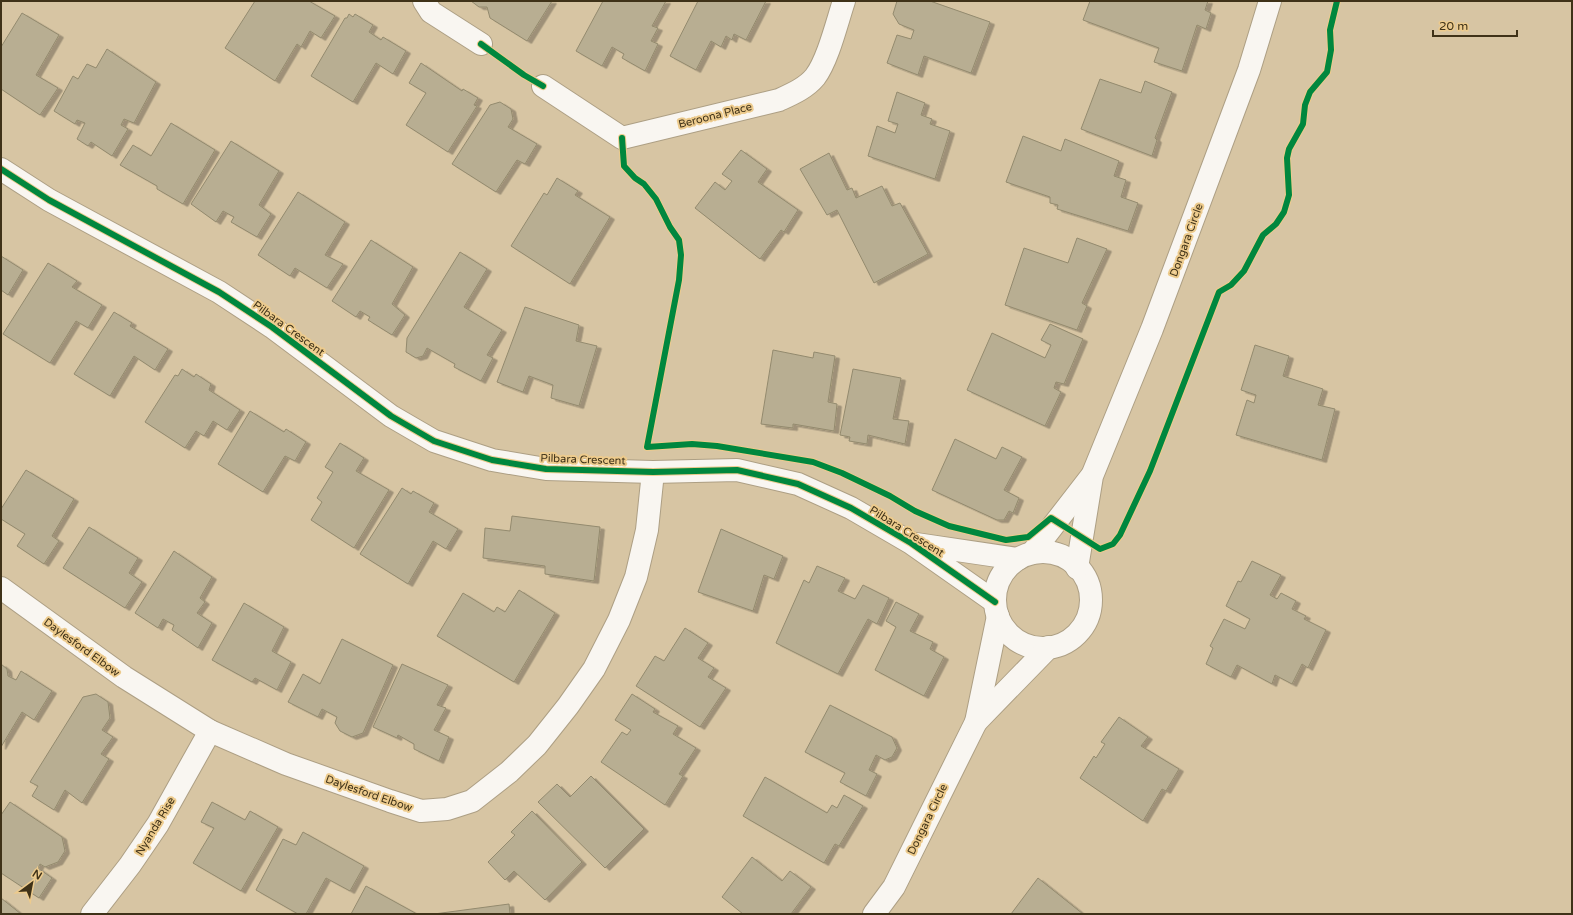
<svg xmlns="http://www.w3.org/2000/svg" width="1573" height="915" font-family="'Varela Round',sans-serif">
<defs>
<filter id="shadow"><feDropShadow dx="4.5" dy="2.5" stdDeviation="0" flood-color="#0004"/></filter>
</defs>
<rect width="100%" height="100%" fill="#d7c5a3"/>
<g fill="#b8ae92" stroke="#938a6e" filter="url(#shadow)">
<path d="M255,1h54l26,15 -14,22 -11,-7 -9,16 -4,-3 -22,37 -50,-33z"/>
<path d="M471,1h81l-25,40 -37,-23 -3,-11h-8z"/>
<path d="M603,1h63l-14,25 6,2 -7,13 7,3 -13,27 -23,-13 2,-4 -12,-7 -10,19 -26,-15z"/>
<path d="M698,1h68l-20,39 -12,-6 -2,6 -6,-4 -5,11 -10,-6 -15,29 -26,-14z"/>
<path d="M897,1h33l60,21 -19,51 -47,-17 -6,19 -31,-12 10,-28 14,4 3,-9 -15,-6 -6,-10z"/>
<path d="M1090,1h118l-3,9 6,3 -5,16 -9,-4 -15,46 -28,-9 5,-14 -76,-28z"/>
<path d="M22,13l37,22 -23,40 22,13 -18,27 -39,-26v-42z"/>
<path d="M349,14l4,3 2,-3 18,11 -4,7 12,8 2,-3 23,14 -13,23 -17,-11 -23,39 -42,-26 34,-58h2z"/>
<path d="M107,49l49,33 -22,41 -10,-4 -3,6 7,4 -16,27 -21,-14 -3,4 -11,-7 8,-16 -8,-3 -2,4 -21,-13 19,-35 5,3 9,-15 9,4z"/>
<path d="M421,63l41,28 1,-2 15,9 -4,7 3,1 -29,46 -42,-27 20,-32 -17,-10z"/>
<path d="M1100,79l41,14 4,-12 27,11 -17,46 2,2 -5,16 -71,-27z"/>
<path d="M897,92l28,11 -4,12 11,4 -2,5 20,7 -15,48 -67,-23 9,-30 18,7 3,-9 -10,-3z"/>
<path d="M500,102l11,7 2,10 -5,8 29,17 -12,20 -8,-4 -21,32 -44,-28 38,-59z"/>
<path d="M171,123l44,27 -32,54 -26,-15v-3l-37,-21 13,-20 18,11z"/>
<path d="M1023,136l38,15 4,-12 54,22 -5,15 12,4 -5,17 17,6 -10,28 -71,-22 1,-4 -8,-2v-6l-44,-15z"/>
<path d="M231,141l48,30 -20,34 12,9 -14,23 -26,-15 3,-5 -11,-6 -7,11 -25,-18z"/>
<path d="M741,150l26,19 -9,13 40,28 -14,22 -3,-2 -21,29 -65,-51 20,-26 10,8 7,-9 -10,-7z"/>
<path d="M829,153l18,37 5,-2 4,10 26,-12 10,20 8,-3 28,51 -54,29 -37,-73 -10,5 -27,-46z"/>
<path d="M557,178l21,13 -3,4 35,22 -40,67 -59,-38 33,-53 3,2z"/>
<path d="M298,192l47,30 -20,33 18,9 -16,24 -32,-20 -5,8 -32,-21z"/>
<path d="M1077,238l30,11 -25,54 5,3 -10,24 -72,-25 19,-57 44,15z"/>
<path d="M371,240l42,27 -21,37 13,11 -13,20 -24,-15 2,-3 -10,-6 -4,6 -24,-16z"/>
<path d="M460,252l27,17 -23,38 38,23 -15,25 6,3 -12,23 -27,-14 1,-3 -28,-16 -4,8 -7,2 -10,-6 1,-14z"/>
<path d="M1,256l22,14 -15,25 -7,-5z"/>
<path d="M48,263l29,18 -5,6 30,18 -14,23 -12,-7 -26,42 -47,-29z"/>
<path d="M525,307l54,18 -3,16 21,5 -18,60 -28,-8 2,-13 -24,-9 -6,16 -26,-10z"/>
<path d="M114,312l18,11 -2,3 38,23 -13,21 -21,-14 -24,40 -36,-22z"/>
<path d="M1050,324l33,15 -19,45 -8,-2 -2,6 7,4 -16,34 -78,-36 25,-57 53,25 6,-13 -10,-5z"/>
<path d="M1255,345l34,11 -6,20 40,13 -5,16 17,4 -13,51 -86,-25 11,-35 7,3 2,-8 -15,-5z"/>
<path d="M773,350l40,8 1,-6 21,4 -7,46 9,2 -3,27 -41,-7v4l-32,-4z"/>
<path d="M182,369l12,8 2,-3 15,10 -2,6 31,20 -13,20 -14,-9 -9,15 -8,-5 -11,17 -40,-26 30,-47 3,1z"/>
<path d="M853,369l48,9 -8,41 16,2 -4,23 -37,-9 -1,9 -18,-3 1,-4 -10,-2z"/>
<path d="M250,411l34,21 2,-3 20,13 -11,19 -10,-5 -22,36 -45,-28z"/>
<path d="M955,439l41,20 6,-12 20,10 -18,33 15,8 -6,15 -4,-2 -5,9h-7l-65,-30z"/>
<path d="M340,443l24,15 -8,13 33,19 -35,58 -43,-28 11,-18 -5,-4 16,-26 -8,-5z"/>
<path d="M26,470l48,29 -22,37 7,5 -15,23 -27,-18 8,-12 -24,-15v-10z"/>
<path d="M402,488l9,6 2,-3 21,12 -5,9 29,17 -12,20 -13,-8 -25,43 -48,-30z"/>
<path d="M512,516l88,11 -6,54 -49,-7v-8l-62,-8 2,-30 25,3z"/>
<path d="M89,527l49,31 -9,15 13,9 -17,26 -62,-40z"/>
<path d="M721,529l62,27 -9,23 -10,-4 -11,36 -55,-19z"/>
<path d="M174,551l38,26 -12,21 5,4 -8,11 15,10 -14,25 -26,-18 2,-5 -11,-6 -5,9 -23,-15z"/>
<path d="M1252,561l29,14 -11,20 7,4 4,-6 15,8 -4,8 14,7 -2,3 22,11 -18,38 -6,-4 -10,20 -17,-9 -3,9 -35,-19 -6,12 -25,-13 7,-16 -3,-2 14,-27 21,10 5,-10 -24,-13 12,-25 3,1z"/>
<path d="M817,566l28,12 -7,13 17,8 8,-14 26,13 -12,26 -9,-5 -30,55 -62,-31 28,-63 5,3z"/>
<path d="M519,590l36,23 -41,69 -77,-46 26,-43 31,19 3,-5 8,5z"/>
<path d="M896,602l23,12 -9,17 23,11 -3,7 14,8 -20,39 -49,-26 21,-43 -10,-6z"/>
<path d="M244,603l40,24 -12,24 19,11 -14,28 -22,-12 -3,4 -40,-22z"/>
<path d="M685,628l23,15 -10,15 16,10 -6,9 18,11 -26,39 -64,-41 19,-30 9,5z"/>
<path d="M342,639l51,26 -30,68 -11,4 -12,-6 -5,-8 2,-6 -15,-8 -4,8 -30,-15 15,-28 17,10z"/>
<path d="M1,664l6,5 1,7 8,4 5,-9 31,20 -18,29 -12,-8 -21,35z"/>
<path d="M402,664l46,21 -11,20 9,3 -12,22 15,7 -10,24 -25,-12v-5l-16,-9 -1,3 -24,-11z"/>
<path d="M96,694l12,8 2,16 -8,12 11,7 -12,17 8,5 -27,44 -17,-13 -11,20 -22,-14 6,-10 -8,-4 53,-85z"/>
<path d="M632,694l23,15 -2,3 25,14 -5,8 23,14 -17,26 4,2 -18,29 -64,-43 21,-30 5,3 4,-5 -16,-10z"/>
<path d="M830,705l62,32 5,11 -5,9 -7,3 -9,-5 -7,15 8,4 -11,22 -26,-14 5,-9 -40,-21z"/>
<path d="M1119,717l29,20 -7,9 38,23 -13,22 -4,-2 -19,32 -63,-43 14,-22 2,2 9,-14 -4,-2z"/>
<path d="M591,776l53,53 -39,39 -67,-66 19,-18 13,13z"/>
<path d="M765,777l62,36 5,-8 5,3 7,-13 19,11 -24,40 -4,-2 -11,19 -81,-47z"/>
<path d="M10,802l52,35 3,14 -7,11 -13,5 -5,-3 -2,4 14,10 -13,20 -38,-25v-58z"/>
<path d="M212,802l33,18 5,-9 28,16 -37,64 -48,-28 21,-35 -13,-6z"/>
<path d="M532,811l50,51 -37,38 -31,-29 -9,9 -17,-18 27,-27 -4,-3z"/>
<path d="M303,832l61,34 -14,25 -24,-13 -20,36h-8l-42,-24 27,-51 13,6z"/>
<path d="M752,857l30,24 8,-10 21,16 -20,27h-48l-21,-17z"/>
<path d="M1038,878l45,36h-72z"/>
<path d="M366,886l51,28h-66z"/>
<path d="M1,898l20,16h-20z"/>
<path d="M509,904l1,10h-76z"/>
</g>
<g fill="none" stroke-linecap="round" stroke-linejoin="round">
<defs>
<g id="minor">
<path d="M424,1l7,11 50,32"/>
<path d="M543,86l79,52 157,-38c13,-6 27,-12 36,-23 13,-17 22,-55 29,-76"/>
<path d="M1,169l48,31 170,92 53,35 119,89 43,25 58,19 54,9 107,3 84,-2 61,14 53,24 60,35 84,59"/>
<path d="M916,544l102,15"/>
<circle cx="1043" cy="600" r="48"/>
<path d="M1032,553l58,-75"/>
<path d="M1077,568l15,-92 60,-147 97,-259 21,-69"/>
<path d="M1,588l123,89 86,54 76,33 104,37 31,10 26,-2 25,-8 37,-29 28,-27 31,-39 26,-37 25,-49 17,-43 11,-47 6,-58"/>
<path d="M976,722l73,-75"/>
<path d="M92,914l38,-49 28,-41 52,-93"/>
<path d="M874,914l20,-27 82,-165 22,-106"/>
</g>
</defs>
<use href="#minor" stroke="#ad9f84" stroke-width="24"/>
<use href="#minor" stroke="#f9f6f1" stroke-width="22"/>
<defs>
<g id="cycleway">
<path d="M481,44l43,31 19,11"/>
<path d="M622,138l2,28 11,12 9,6 12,15 14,28 9,13 2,15 -2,25 -32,167 45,-3 25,2 96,16 29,11 48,23 25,15 34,15 57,14 22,-3 23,-19 49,31 13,-5 7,-9 30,-64 69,-179 12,-7 13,-14 19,-36 13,-11 8,-12 5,-17 -2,-37 2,-9 14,-25 2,-19 5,-13 17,-20 4,-22 -1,-20 7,-29"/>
<path d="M1,169l48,31 170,92 53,35 119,89 43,25 58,19 54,9 107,3 84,-2 61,14 53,24 60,35 84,59"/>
</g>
</defs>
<use href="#cycleway" stroke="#edcb8d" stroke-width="8"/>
<use href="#cycleway" stroke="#00873e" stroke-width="6"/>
</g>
<g text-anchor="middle" stroke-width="4" stroke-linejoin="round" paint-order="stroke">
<g font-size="11" fill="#3f3218" stroke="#edcb8d">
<text transform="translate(715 115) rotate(-14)" y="4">Beroona Place</text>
<text transform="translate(1186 240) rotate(-70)" y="4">Dongara Circle</text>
<text transform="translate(289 328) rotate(36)" y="4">Pilbara Crescent</text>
<text transform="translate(583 459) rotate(2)" y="4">Pilbara Crescent</text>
<text transform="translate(907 531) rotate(32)" y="4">Pilbara Crescent</text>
<text transform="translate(82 647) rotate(36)" y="4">Daylesford Elbow</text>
<text transform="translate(369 793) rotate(19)" y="4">Daylesford Elbow</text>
<text transform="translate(927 819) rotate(-64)" y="4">Dongara Circle</text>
<text transform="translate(155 826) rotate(-59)" y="4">Nyanda Rise</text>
</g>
</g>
<rect width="1573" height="915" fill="none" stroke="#3f3218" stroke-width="4"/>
<g transform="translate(32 883) rotate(32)" stroke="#edcb8d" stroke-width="3" paint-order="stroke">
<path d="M0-3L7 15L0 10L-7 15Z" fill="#3f3218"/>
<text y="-6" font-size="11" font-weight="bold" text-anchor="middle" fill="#3f3218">N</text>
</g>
<path d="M1433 30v6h84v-6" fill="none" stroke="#3f3218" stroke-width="2"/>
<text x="1439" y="30" font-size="12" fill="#3f3218" stroke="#edcb8d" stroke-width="3" paint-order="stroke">20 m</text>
</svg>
